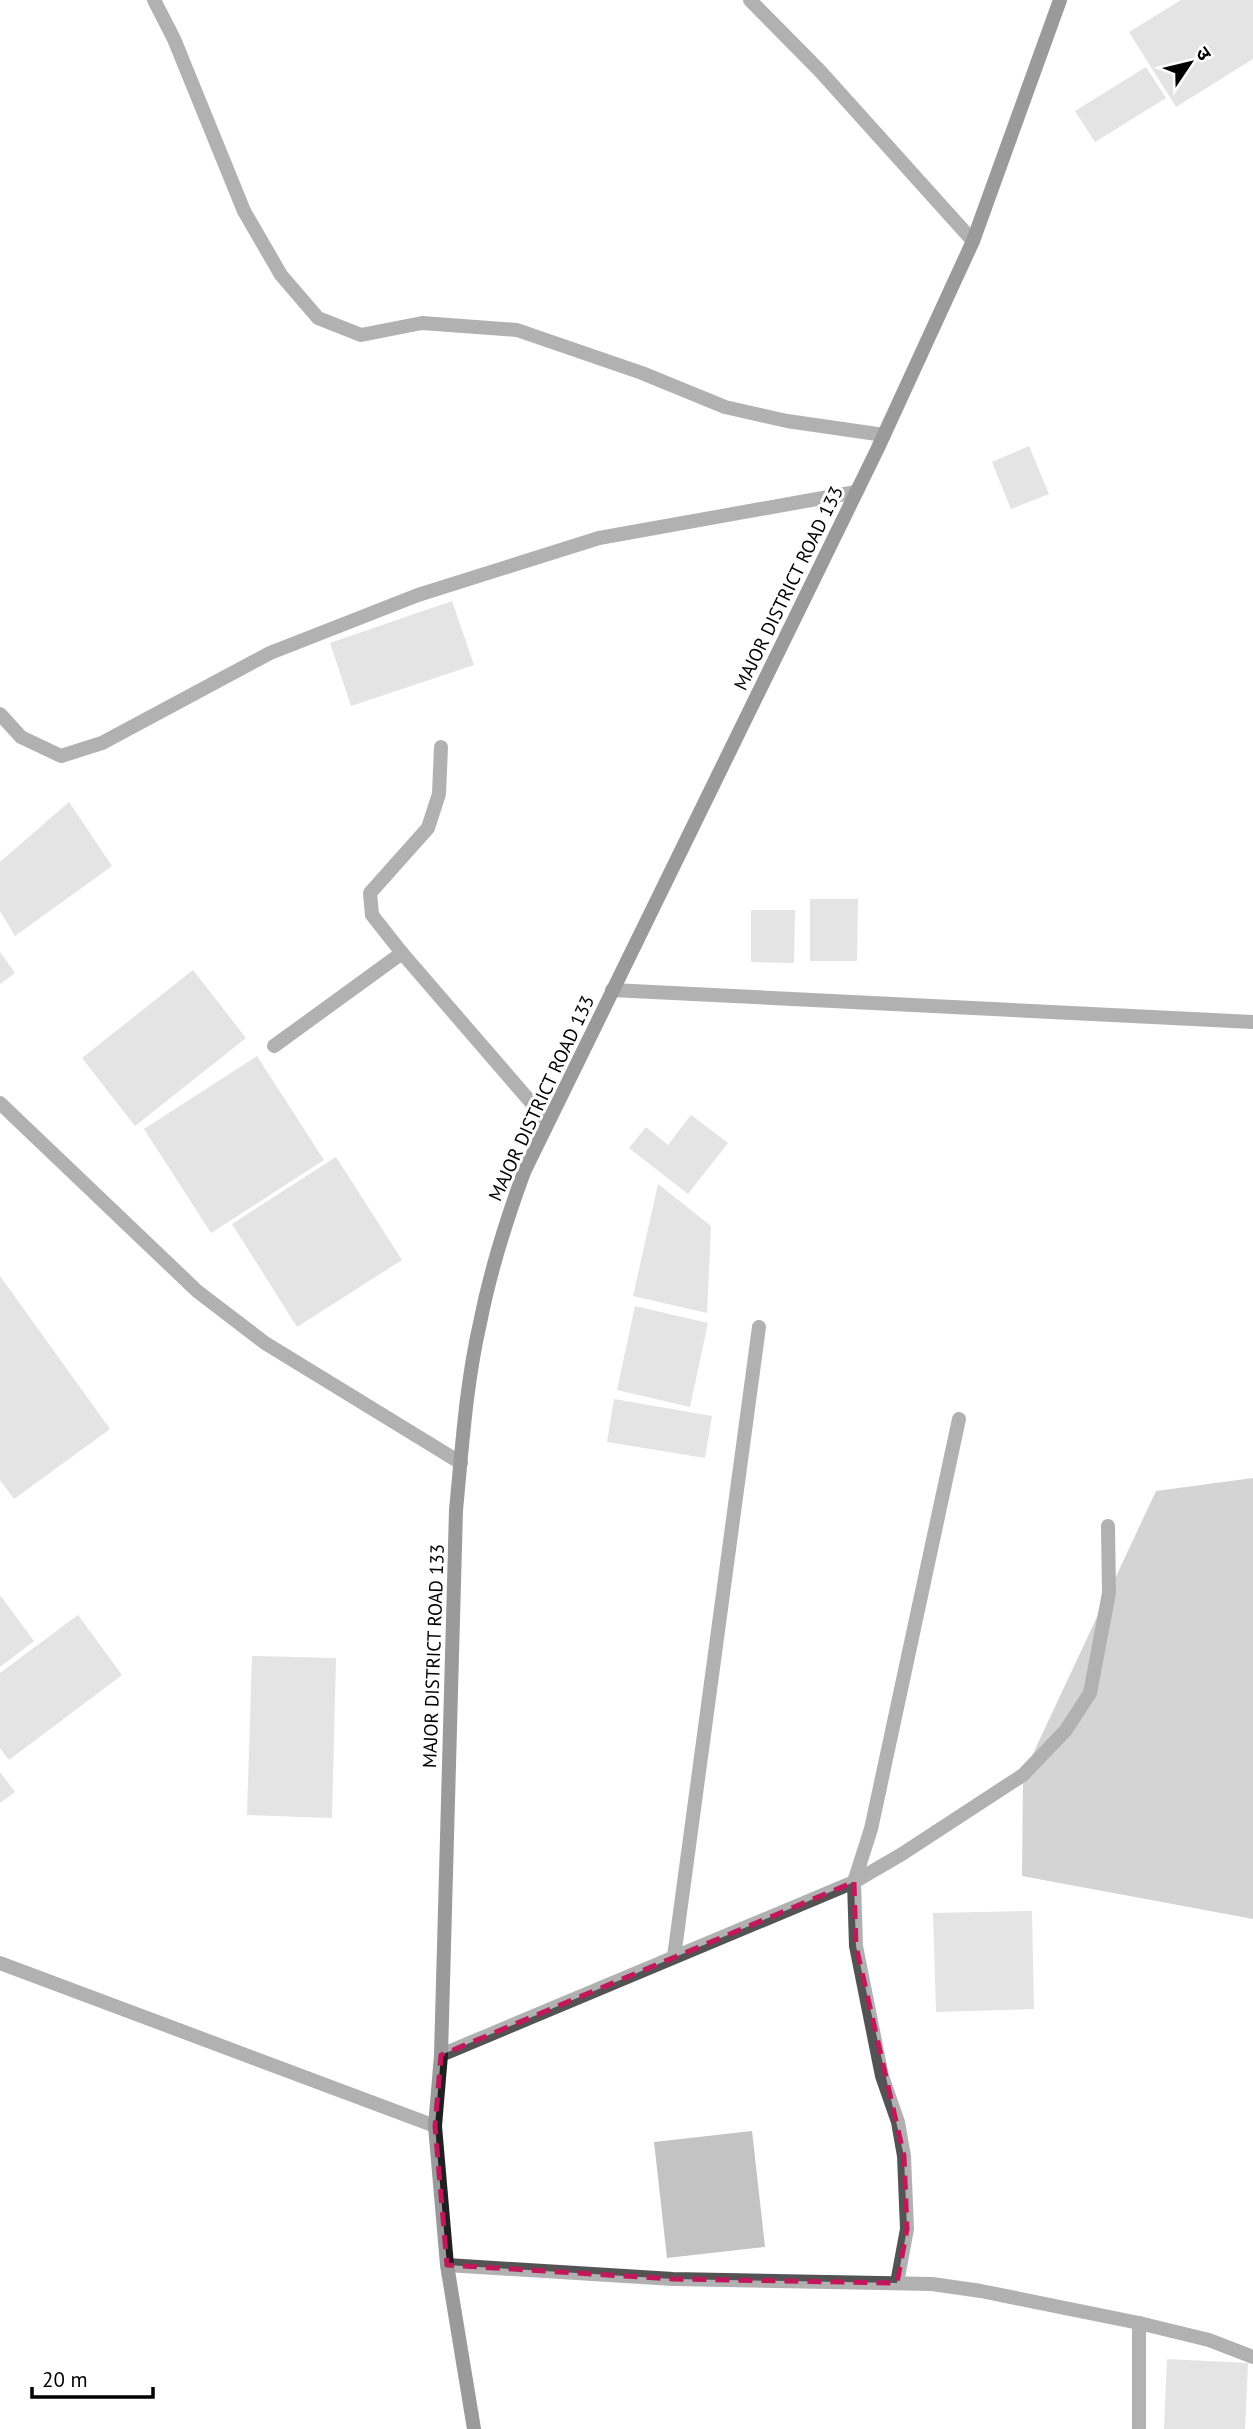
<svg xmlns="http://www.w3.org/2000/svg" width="1253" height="2429" font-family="'PT Sans','Noto Sans Devanagari',sans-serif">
<rect width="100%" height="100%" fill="#fff"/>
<path fill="#a1a1a1" d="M1253,1478v441l-231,-43 1,-101 133,-284z"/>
<g fill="#c3c3c3">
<path d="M1181,0h72v59l-77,48 -47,-75z"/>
<path d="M1146,67l20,31 -71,44 -20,-31z"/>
<path d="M1029,446l20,48 -38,15 -19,-47z"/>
<path d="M452,601l22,64 -123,41 -21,-63z"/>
<path d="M69,802l43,64 -97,70 -15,-25v-49z"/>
<path d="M810,899h48l-1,62h-47z"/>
<path d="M751,910h44l-1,53 -43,-1z"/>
<path d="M0,952l15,21 -15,11z"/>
<path d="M193,970l53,68 -111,88 -53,-68z"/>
<path d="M257,1056l67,104 -113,73 -67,-104z"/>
<path d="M691,1115l37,28 -40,51 -59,-46 17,-21 22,18z"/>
<path d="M336,1157l66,103 -105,67 -65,-103z"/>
<path d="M658,1184l53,42 -4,87 -74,-17z"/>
<path d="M0,1276l110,153 -96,70 -14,-19z"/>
<path d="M635,1306l73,17 -18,84 -73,-17z"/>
<path d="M614,1399l98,17 -7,42 -98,-16z"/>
<path d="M0,1595l34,46 -34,26z"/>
<path d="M78,1615l44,60 -113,85 -9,-12v-75z"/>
<path d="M252,1656l84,2 -4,160 -85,-3z"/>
<path d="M0,1772l15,20 -15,11z"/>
<path d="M1032,1911l2,98 -98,3 -3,-99z"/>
<path d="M752,2131l13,116 -98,11 -13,-116z"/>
<path d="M1167,2359l81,4 -3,66h-81z"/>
</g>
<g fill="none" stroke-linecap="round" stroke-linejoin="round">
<path stroke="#535353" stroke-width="14" d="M0,1103l197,188 68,52 196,120"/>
<g stroke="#535353" stroke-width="14">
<path d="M154,0l20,39 70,172 37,64 37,43 43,17 61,-12 95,7 125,43 83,34 62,14 97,14"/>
<path d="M750,0l70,71 153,170"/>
<path d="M0,714l21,23 40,19 41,-13 168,-90 148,-58 181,-57 257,-46"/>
<path d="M441,747l-2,47 -11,34 -58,65 2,22 30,38 146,169"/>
<path d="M274,1046l128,-93"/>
<path d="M674,1957l85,-630"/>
<path d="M441,2055l413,-173 48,-28 121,-79 43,-45 24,-37 19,-100 -1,-67"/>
<path d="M447,2265l226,14 259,5 49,7 158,32 70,17 44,17"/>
<path d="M897,2283l10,-54 -3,-73 -6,-34 -16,-46 -26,-130 -2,-64 17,-53 88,-410"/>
<path d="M1139,2429v-106"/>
</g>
<g stroke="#535353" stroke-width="14">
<path d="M612,990l641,32"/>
<path d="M0,1963l435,163"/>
</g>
<path stroke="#202020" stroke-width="14" d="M474,2429l-27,-164 -12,-139 6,-71 15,-545c6,-62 10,-126 24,-187 10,-51 26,-102 44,-151l353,-722 96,-209 87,-241"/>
</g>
<path d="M0 0H1253V2429H0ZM854,1882l2,64 48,210 3,73 -10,54 -224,-4 -226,-14 -12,-139 6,-71z" fill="#fff" fill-opacity=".55" fill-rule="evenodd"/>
<path fill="none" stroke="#c2185b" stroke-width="5" stroke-dasharray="14 9" stroke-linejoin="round" d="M854,1882l2,64 48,210 3,73 -10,54 -224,-4 -226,-14 -12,-139 6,-71z"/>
<g text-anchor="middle" stroke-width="6" stroke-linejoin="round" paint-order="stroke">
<g font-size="19" fill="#000" stroke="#fff">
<text transform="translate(788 588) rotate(-64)" y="7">MAJOR DISTRICT ROAD 133</text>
<text transform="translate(541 1098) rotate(-65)" y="7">MAJOR DISTRICT ROAD 133</text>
<text transform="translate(433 1656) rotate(-88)" y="7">MAJOR DISTRICT ROAD 133</text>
</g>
</g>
<g transform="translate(1190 63) rotate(55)" stroke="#ffffff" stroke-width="5" paint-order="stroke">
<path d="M0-5L12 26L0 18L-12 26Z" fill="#000000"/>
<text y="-10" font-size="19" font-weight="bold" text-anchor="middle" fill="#000000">उ</text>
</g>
<path d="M32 2387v10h121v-10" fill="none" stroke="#000000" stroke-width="3.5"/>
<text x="42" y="2387" font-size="21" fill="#000000" stroke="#ffffff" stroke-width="5" paint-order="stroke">20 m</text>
</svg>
